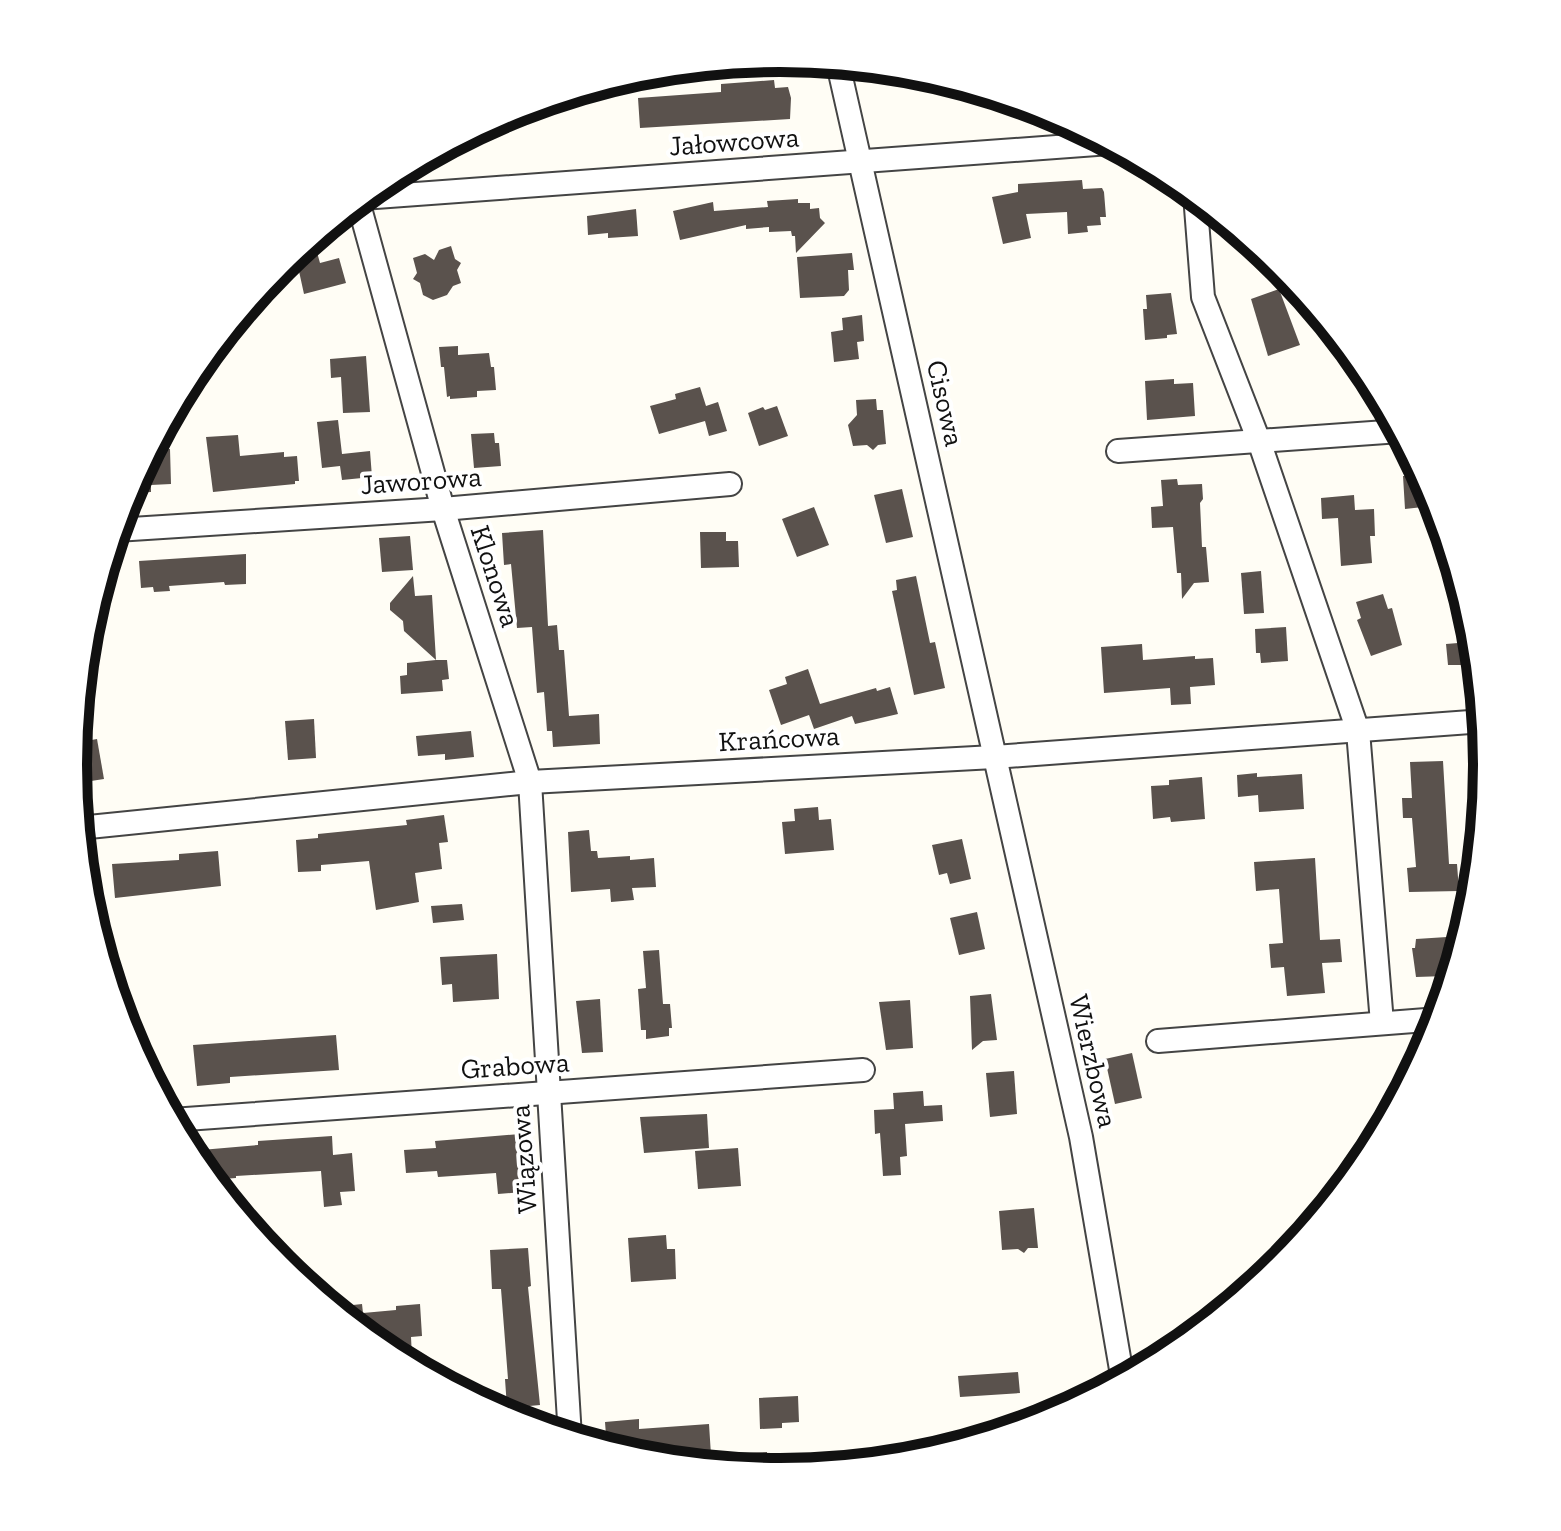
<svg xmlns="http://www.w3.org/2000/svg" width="1561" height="1531" font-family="'Zilla Slab',serif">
<rect width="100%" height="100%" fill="#fffdf5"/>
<g fill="#5a524d">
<path d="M774,80l1,8 13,-1 3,11 -1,21 -150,9 -2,-30 83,-6v-8z"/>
<path d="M1082,180l1,9 19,-1 2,4 2,25h-6l1,8 -14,1 1,6 -20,2 -1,-22 -41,2 5,24 -28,6 -11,-47 26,-5v-8z"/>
<path d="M798,199v4h12v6l9,-1 1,10 5,5 -29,30 -1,-17h-3l-1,-5 -22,1v-5l-23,2v-4l-66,15 -7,-29 40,-9 1,9 54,-4 -1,-6z"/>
<path d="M636,209l2,27 -30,2v-5l-20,2 -1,-19z"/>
<path d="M315,245l5,18 19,-5 7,25 -42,11 -9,-41z"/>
<path d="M451,246l4,13 6,4 -4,7 4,13 -8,3 -6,9 -14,5 -10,-5 -3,-12 -7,-4 4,-6 -4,-15 12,-4 9,6 5,-10z"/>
<path d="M852,253l2,17h-6l1,20 -5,6 -44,2 -3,-41z"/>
<path d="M1279,289l21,56 -32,11 -17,-57z"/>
<path d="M1171,293l6,41 -10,1v3l-22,2 -2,-31h4l-1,-14z"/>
<path d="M862,315l2,26 -7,1 2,17 -25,3 -3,-30 12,-2 -1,-12z"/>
<path d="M458,346v9l31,-2 2,14h3l2,23 -19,1v6l-27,2v-3l-3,1 -3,-30h-3l-2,-20z"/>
<path d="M366,356l4,56 -27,1 -2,-36 -10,1 -1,-19z"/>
<path d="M1174,379v5l19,-1 2,33 -48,4 -2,-39z"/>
<path d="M700,387l6,19 12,-4 9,29 -18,5 -4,-15 -46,13 -9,-28 26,-7 -1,-5z"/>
<path d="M876,399l1,11h6l3,34 -8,1 -5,5 -6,-5 -14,1 -5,-21 9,-10 -1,-15z"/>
<path d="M777,406l11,30 -29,10 -11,-33 15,-6 2,3z"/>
<path d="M338,420l4,34 28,-3 2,26 -30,3 -2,-14 -18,2 -5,-46z"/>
<path d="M494,433l1,10h4l2,23 -27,2 -3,-34z"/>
<path d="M238,435l2,21 44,-4v5l13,-1 2,25h-4v3l-82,8 -7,-55z"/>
<path d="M170,449l1,35 -20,1v7l-23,1 23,-43z"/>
<path d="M1423,475l13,26 -13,1v5l-18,2 -2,-33z"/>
<path d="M1177,479l1,6 24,-1 1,15 -3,4 2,44h4l3,35 -15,1 -12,16 -1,-26h-4l-4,-46 -21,1 -1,-21 12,-1 -2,-26z"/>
<path d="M902,489l11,48 -27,6 -12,-48z"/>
<path d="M1354,495l1,15 19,-1 1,27h-5l2,27 -31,3 -3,-48 -16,1 -1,-21z"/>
<path d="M814,507l15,38 -32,12 -15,-38z"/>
<path d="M543,530l5,96 9,-1 2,25h5l5,66 30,-2 1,30 -47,3 -1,-16h-5l-3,-39 -7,1 -5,-66 -15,1 -6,-64 -7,1 -2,-32z"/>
<path d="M700,532h26v9h12l1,26 -38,1z"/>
<path d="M410,536l3,34 -31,2 -3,-34z"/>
<path d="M246,554v30l-21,1 -1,-3 -55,4 1,5 -16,1 -1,-5 -12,1 -2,-27z"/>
<path d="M1261,571l3,42 -20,1 -3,-41z"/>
<path d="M413,576l2,20 17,-1 4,65h11l2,19 -7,1 1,11 -42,3 -1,-18 7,-1v-12l29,-3 -32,-29 -1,-10 -13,-11v-7z"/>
<path d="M916,576l14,67 5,-1 10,46 -31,7 -22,-104 5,-1 -1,-10z"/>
<path d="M1383,594l5,15 4,-1 10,37 -31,11 -14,-36 4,-2 -5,-16z"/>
<path d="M1286,627l2,34 -27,2 -1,-10h-4l-1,-24z"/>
<path d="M1475,634l3,31h-30l-2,-21 12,-1v-8z"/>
<path d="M1142,644l1,16 52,-4v3l18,-1 2,27 -25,2 1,17 -20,1 -1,-17 -66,5 -3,-46z"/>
<path d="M808,669l12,35 56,-16 1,3 13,-4 8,27 -43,10 -3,-8 -38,13 -5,-14 -28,10 -12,-35 18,-6 -2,-7z"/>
<path d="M314,719l2,39 -28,2 -3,-39z"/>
<path d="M471,731l3,26 -29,3v-6l-27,2 -2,-20z"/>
<path d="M97,739l7,40 -26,4 -4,-24 1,-16z"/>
<path d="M1443,761l6,103h8l2,27 -50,1 -2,-24 9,-1 -4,-49h-9l-1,-20h10l-2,-36z"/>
<path d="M1257,773v4l45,-3 2,35 -45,3 -1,-17 -20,2 -1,-22z"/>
<path d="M1202,777l3,42 -34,3 -1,-5 -17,2 -2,-33 18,-1v-5z"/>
<path d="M818,807l1,13 12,-1 3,31 -49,4 -3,-32 13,-1 -1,-12z"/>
<path d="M444,815l4,27 -9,1 3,26 -27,4 4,29 -43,8 -7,-49 -48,4v6l-23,1 -2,-32 22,-2v-4l89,-9 -1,-5z"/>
<path d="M589,830l2,21h6l1,7 32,-2v4l24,-2 2,29 -24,1 2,12 -23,2 -1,-13 -39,3 -3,-60z"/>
<path d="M962,839l9,40 -21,5 -3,-11 -8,2 -7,-30z"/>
<path d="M218,851l3,35 -106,12 -3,-34 67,-4v-6z"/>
<path d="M1315,858l5,82 20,-1 2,23 -20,1 3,30 -38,3 -3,-29 -13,1 -2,-24 14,-1 -4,-54 -23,2 -2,-29z"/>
<path d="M462,904l2,16 -31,3 -2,-17z"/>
<path d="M977,912l8,37 -26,6 -9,-37z"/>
<path d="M1447,937v8l15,-1 -8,27h-8v5l-30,1 -4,-29h3l1,-9z"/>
<path d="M659,950l4,54h7l2,24h-3v8l-23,3v-9h-5l-3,-41 8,-1 -3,-37z"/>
<path d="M497,954l2,45 -46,3 -1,-18 -10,1 -2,-28z"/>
<path d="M991,994l6,46 -14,1 -11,9 -2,-54z"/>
<path d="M600,999l3,53 -21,1 -6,-52z"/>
<path d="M910,1000l3,48 -27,2 -7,-48z"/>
<path d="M336,1035l3,35 -109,7v6l-33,3 -4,-41z"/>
<path d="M1132,1053l10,45 -27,6 -10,-45z"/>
<path d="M1014,1071l3,43 -27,3 -4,-44z"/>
<path d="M923,1091l1,15 18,-1 1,16 -38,3 2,32 -7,1 1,18 -18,1 -3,-43 -5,1 -1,-24 20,-1 -1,-16z"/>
<path d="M707,1114l2,34 -65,5 -4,-36z"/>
<path d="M520,1134l3,58 -25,2 -2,-21 -58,4 -1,-6 -31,2 -2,-23 32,-2 -1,-7z"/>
<path d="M332,1136l1,19 19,-2 3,38 -15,1 2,13 -18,2 -3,-36 -85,5v2l-13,1 1,18 -21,-26 -2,-21 57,-5v-4z"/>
<path d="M738,1148l3,38 -43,3 -3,-38z"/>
<path d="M1034,1208l4,40h-10l-4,5 -6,-4 -16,1 -3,-39z"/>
<path d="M666,1235l1,14h8l1,30 -45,3 -3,-44z"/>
<path d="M528,1248l3,38 -3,1 12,118 -33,3 -2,-29h3l-7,-90h-9l-2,-39z"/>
<path d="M362,1304l1,9 33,-3v-4l24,-2 2,32 -11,1 1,20 -16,1 -9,-4 -48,-40h5v-8z"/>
<path d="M1018,1372l2,21 -60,4 -2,-21z"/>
<path d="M798,1396l1,26 -17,1v5l-22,1 -1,-31z"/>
<path d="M639,1419v10l70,-5 2,31 56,-3 1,20 -97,-10 -1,-10h-14v-7l-49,4 -2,-27z"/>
</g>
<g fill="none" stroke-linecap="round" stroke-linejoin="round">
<defs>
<g id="minor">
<path d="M838,64l243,1073 42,244"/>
<path d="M1195,195l8,102 56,144 99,290 24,292"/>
<path d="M362,198l748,-55"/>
<path d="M358,201l85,308 87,273 40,655"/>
<path d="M1118,451l282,-20"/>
<path d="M116,530l327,-21 287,-25"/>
<path d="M79,828l451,-46 464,-25 490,-36"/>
<path d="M1158,1041l281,-22"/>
<path d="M172,1120l691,-50"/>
</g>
</defs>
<use href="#minor" stroke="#444" stroke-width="26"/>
<use href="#minor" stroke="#fff" stroke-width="22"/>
</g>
<g text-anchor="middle" stroke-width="8" stroke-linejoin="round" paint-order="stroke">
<g font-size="28" fill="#111" stroke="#fff">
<text transform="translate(734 141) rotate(-4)" y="10">Jałowcowa</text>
<text transform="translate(946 403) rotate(77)" y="10">Cisowa</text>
<text transform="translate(421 480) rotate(-4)" y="10">Jaworowa</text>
<text transform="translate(496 576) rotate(72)" y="10">Klonowa</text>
<text transform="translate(779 738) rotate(-3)" y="10">Krańcowa</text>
<text transform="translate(1094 1061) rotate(77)" y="10">Wierzbowa</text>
<text transform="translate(515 1065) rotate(-4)" y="10">Grabowa</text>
<text transform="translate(523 1159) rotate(-94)" y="10">Wiązowa</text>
</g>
</g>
<path d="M0 0H1561V1531H0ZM87 765a693 693 0 1 1 1386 0a693 693 0 1 1-1386 0Z" fill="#fff" fill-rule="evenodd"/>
<path fill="none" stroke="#111" stroke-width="10" d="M87 765a693 693 0 1 1 1386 0a693 693 0 1 1-1386 0Z"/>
</svg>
